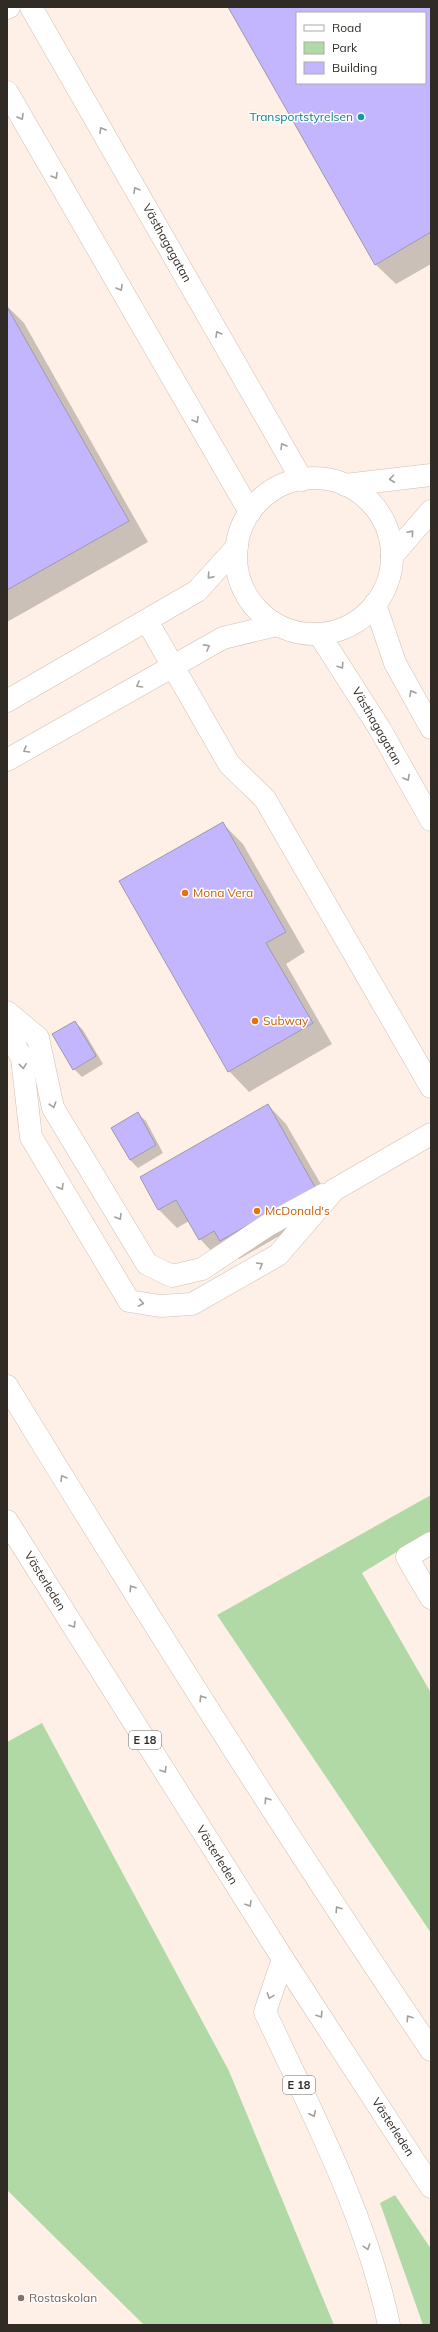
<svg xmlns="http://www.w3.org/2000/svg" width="438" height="2332" font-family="Mulish,sans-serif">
<rect width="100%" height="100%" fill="#fef0e6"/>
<g fill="#b1d9a6">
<path d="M431,1495v36l-69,42 69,120v240l-214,-318z"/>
<path d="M42,1723l187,348 105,254h-190l-137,-135v-448z"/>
<path d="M395,2195l36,54v76h-8l-43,-122z"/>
</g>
<g fill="#0003" fill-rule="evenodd">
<path d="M229,7h202v257l-35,20 -21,-20zM297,13h128v70h-128z"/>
<path d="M7,306l17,17 124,219 -141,80z"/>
<path d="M223,824l20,20 62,108 -19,12 46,80 -83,48 -20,-21z"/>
<path d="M75,1022l8,8 20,34 -21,13 -8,-8z"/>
<path d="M268,1105l18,19 47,81 -94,54 -8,-9 -13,8 -18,-19 -11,-18 -12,7 -18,-18 -18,-32z"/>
<path d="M138,1114l8,7 17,32 -25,15 -8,-8 -18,-32z"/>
</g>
<g fill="#c3b6ff" stroke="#9c9aab" fill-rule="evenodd">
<path d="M228,7h203v225l-56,33zM297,13h128v70h-128z"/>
<path d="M7,307l122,214 -122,69z"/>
<path d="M223,822l63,110 -20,11 47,80 -85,49 -109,-191z"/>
<path d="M75,1021l21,35 -23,14 -21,-36z"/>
<path d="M268,1104l47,83 -95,54 -6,-10 -15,9 -23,-40 -18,10 -18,-33z"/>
<path d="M138,1112l18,33 -26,15 -19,-32z"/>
</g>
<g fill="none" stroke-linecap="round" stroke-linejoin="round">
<defs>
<g id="minor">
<path d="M7,8l2,-1"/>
<path d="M345,485l86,-10"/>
<path d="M392,556l39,-45"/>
<path d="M147,621l82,143 36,35 166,288"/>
<path d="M7,701l190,-110 40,-44"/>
<path d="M7,760l216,-122 54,-13"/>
<path d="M7,1012l31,26 15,70 94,156 25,12 30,-7 66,-44 55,-30"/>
<path d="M7,1031l15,27 9,79 98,164 31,5 32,-2 86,-49 56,-65 97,-56"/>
<path d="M431,1543l-24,14 24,41"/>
</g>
<g id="major">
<path d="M31,7l271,473"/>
<path d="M7,92l243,420"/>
<circle cx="314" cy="556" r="78"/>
<path d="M375,604l20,59 36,65"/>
<path d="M319,634l61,95 51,91"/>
</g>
<g id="highway">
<path d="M7,1386c137,224 277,447 424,664"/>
<path d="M7,1521l276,438 148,228"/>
<path d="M283,1959l-18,53c47,101 101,203 124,313"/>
</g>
</defs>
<use href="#minor" stroke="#cfbfb3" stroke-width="23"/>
<use href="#major" stroke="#cfbfb3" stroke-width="23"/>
<use href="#highway" stroke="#cfbfb3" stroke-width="23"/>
<use href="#minor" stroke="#fff" stroke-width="22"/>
<use href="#major" stroke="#fff" stroke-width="22"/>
<use href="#highway" stroke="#fff" stroke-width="22"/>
</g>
<defs><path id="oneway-chevron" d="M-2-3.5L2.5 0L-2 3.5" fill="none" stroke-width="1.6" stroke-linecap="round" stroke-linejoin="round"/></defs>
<g stroke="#a2a09d">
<use href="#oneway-chevron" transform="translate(21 117) rotate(60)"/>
<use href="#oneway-chevron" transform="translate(102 130) rotate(-120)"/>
<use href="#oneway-chevron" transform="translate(55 176) rotate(60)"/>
<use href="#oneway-chevron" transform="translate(136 190) rotate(-119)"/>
<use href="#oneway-chevron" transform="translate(120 288) rotate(60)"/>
<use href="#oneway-chevron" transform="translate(218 334) rotate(-120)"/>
<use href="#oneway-chevron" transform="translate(196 420) rotate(60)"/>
<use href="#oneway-chevron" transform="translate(283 446) rotate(-121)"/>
<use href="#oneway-chevron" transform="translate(392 479) rotate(173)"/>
<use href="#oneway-chevron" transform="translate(411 533) rotate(-49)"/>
<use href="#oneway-chevron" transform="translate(210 576) rotate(132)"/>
<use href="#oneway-chevron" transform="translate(207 647) rotate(-29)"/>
<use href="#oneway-chevron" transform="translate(341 666) rotate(56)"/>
<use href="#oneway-chevron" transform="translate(139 685) rotate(150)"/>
<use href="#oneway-chevron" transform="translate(412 693) rotate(-119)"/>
<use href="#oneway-chevron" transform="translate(26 750) rotate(150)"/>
<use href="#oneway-chevron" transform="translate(407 778) rotate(61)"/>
<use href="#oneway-chevron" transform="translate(23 1066) rotate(84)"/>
<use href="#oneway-chevron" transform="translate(53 1105) rotate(73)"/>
<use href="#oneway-chevron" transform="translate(61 1187) rotate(59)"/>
<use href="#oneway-chevron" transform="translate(119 1217) rotate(59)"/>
<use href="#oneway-chevron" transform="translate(260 1265) rotate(-30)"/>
<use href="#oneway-chevron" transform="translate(141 1303) rotate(10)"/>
<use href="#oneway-chevron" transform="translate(63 1478) rotate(-121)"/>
<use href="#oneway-chevron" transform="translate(132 1588) rotate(-123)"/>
<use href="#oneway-chevron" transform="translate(73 1625) rotate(58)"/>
<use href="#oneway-chevron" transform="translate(202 1698) rotate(-123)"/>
<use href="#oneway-chevron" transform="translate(164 1770) rotate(58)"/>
<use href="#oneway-chevron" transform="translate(267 1800) rotate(-123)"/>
<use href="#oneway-chevron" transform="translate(249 1904) rotate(58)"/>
<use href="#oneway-chevron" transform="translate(338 1909) rotate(-123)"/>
<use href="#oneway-chevron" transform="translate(270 1996) rotate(110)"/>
<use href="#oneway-chevron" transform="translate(320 2015) rotate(57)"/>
<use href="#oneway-chevron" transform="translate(409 2018) rotate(-124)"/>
<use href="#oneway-chevron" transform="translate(313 2114) rotate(65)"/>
<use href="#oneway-chevron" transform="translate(367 2247) rotate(72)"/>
</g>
<circle fill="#0f9aa8" stroke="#fff" stroke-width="1.5" cx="361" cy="117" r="4"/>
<g fill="#e8710a" stroke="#fff" stroke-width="1.5">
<circle cx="185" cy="893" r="4"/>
<circle cx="255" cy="1021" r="4"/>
<circle cx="257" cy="1211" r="4"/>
</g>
<circle fill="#8d6e63" stroke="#fff" stroke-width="1.5" cx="21" cy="2298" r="4"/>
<g text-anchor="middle" stroke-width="3" stroke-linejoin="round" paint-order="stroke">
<g fill="#fff" stroke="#6f6b67" stroke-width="1">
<rect x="129" y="1731" width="32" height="18" rx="3"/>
<rect x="283" y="2076" width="32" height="18" rx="3"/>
</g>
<g font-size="11" font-weight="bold" fill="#312b26">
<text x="145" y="1744">E 18</text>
<text x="299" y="2089">E 18</text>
</g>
<g font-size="12" fill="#0d838f" stroke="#fff" text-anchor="end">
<text x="353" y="121">Transportstyrelsen</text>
</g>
<g font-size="12" fill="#312b26" stroke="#fff">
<text transform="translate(167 243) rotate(61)" y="4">Västhagagatan</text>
<text transform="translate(377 726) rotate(60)" y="4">Västhagagatan</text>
<text transform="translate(45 1581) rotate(58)" y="4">Västerleden</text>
<text transform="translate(217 1855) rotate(58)" y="4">Västerleden</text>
<text transform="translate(393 2127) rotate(57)" y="4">Västerleden</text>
</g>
<g font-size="12" fill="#c56008" stroke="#fff" text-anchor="start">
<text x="193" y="897">Mona Vera</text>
<text x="263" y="1025">Subway</text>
<text x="265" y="1215">McDonald's</text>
</g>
<g font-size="12" fill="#785e54" stroke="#fff" text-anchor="start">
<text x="29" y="2302">Rostaskolan</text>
</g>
</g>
<rect width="438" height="2332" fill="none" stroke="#312b26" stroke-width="16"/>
<rect x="296" y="12" width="130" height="72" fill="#ffffff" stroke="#adaaa8"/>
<rect x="304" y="25" width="20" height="6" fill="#ffffff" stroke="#adaaa8"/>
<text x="332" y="32" font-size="12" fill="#312b26">Road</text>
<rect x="304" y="42" width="20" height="12" fill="#b1d9a6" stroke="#adaaa8"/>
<text x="332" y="52" font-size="12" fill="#312b26">Park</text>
<rect x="304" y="62" width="20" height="12" fill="#c3b6ff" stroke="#adaaa8"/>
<text x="332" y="72" font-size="12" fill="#312b26">Building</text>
</svg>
